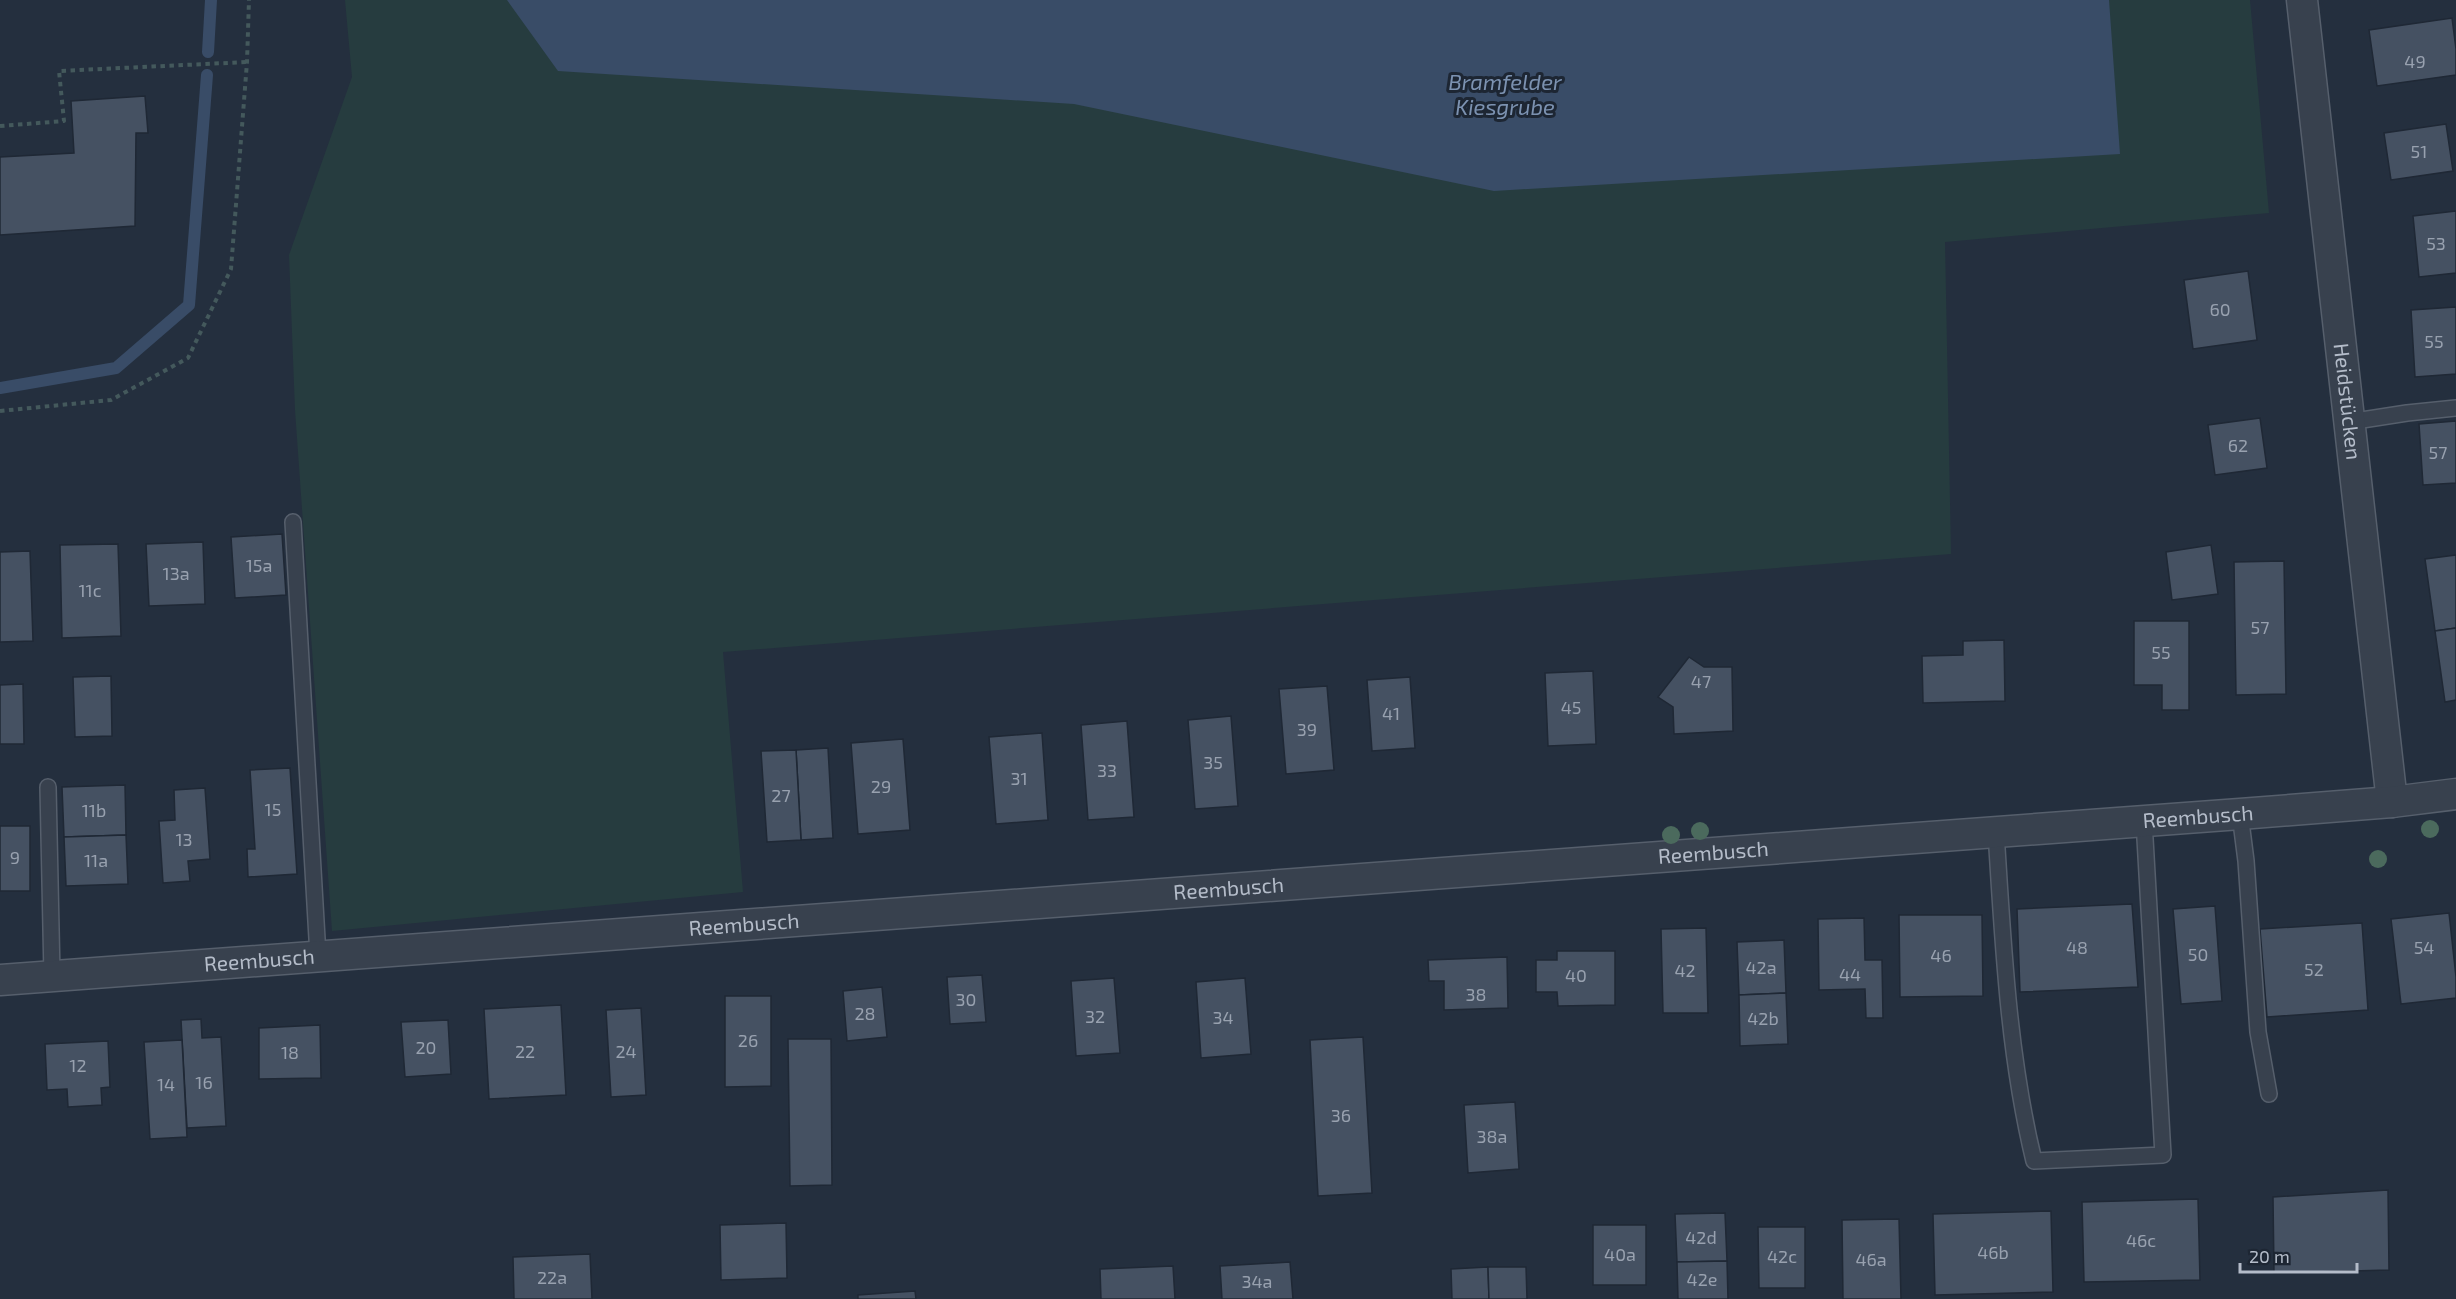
<svg xmlns="http://www.w3.org/2000/svg" width="2456" height="1299" font-family="'Exo 2',sans-serif">
<rect width="100%" height="100%" fill="#242f3e"/>
<path fill="#263c3f" d="M345,0h1905l19,213 -324,29 6,312 -1228,98 20,240 -411,39 -37,-521 -6,-155 63,-178z"/>
<path fill="#394c67" d="M507,0h1602l11,154 -626,37 -420,-87 -516,-33z"/>
<g fill="none" stroke-linecap="round" stroke-linejoin="round">
<g stroke="#394c67" stroke-width="12">
<path d="M208,52l3,-52"/>
<path d="M0,388l116,-20 73,-63 18,-230"/>
</g>
</g>
<g fill="#455162" stroke="#1f2835" stroke-width="1.5">
<path d="M2452,18l4,31v26l-79,11 -8,-56z"/>
<path d="M145,96l3,37h-12l-1,93 -135,9v-78l74,-4 -3,-52z"/>
<path d="M2446,124l7,47 -62,9 -7,-47z"/>
<path d="M2456,211v62l-37,4 -6,-61z"/>
<path d="M2248,271l9,69 -64,9 -9,-69z"/>
<path d="M2456,307v67l-41,3 -4,-67z"/>
<path d="M2260,418l7,50 -52,7 -7,-50z"/>
<path d="M2456,421v62l-33,2 -4,-61z"/>
<path d="M282,534l4,61 -51,3 -4,-61z"/>
<path d="M203,542l2,62 -56,2 -3,-62z"/>
<path d="M118,544l3,92 -59,2 -2,-93z"/>
<path d="M2211,545l7,49 -46,6 -6,-48z"/>
<path d="M30,551l3,90 -33,1v-90z"/>
<path d="M2456,555v73l-21,3 -10,-72z"/>
<path d="M2284,561l2,133 -50,1 -2,-133z"/>
<path d="M2134,621h55v89h-27v-25h-28z"/>
<path d="M2456,628v72l-11,2 -10,-71z"/>
<path d="M2004,640l1,61 -82,2 -1,-47 41,-1v-14z"/>
<path d="M1689,657l15,10h28l1,64 -59,3 -1,-27 -15,-10z"/>
<path d="M1593,671l3,73 -48,2 -3,-73z"/>
<path d="M111,676l1,60 -37,1 -2,-60z"/>
<path d="M1410,677l5,71 -43,3 -5,-71z"/>
<path d="M23,684l1,60h-24v-59z"/>
<path d="M1327,686l7,84 -48,4 -7,-85z"/>
<path d="M1231,716l7,90 -43,3 -7,-89z"/>
<path d="M1127,721l7,96 -46,3 -7,-95z"/>
<path d="M1042,733l6,87 -52,4 -7,-87z"/>
<path d="M903,739l7,91 -52,4 -7,-91z"/>
<path d="M828,748l5,90 -32,2 -5,-90z"/>
<path d="M796,750l5,90 -34,2 -6,-91z"/>
<path d="M290,768l7,106 -49,3 -1,-28h8l-5,-79z"/>
<path d="M125,785l1,50 -62,2 -2,-50z"/>
<path d="M205,788l5,71 -22,2 2,20 -27,2 -4,-62 16,-1 -1,-30z"/>
<rect x="0" y="826" width="30" height="65"/>
<path d="M126,835l2,49 -62,2 -2,-49z"/>
<path d="M2132,904l6,83 -118,5 -3,-83z"/>
<path d="M2215,906l7,95 -41,3 -8,-95z"/>
<path d="M2449,913l7,64v21l-55,6 -10,-85z"/>
<path d="M1899,915h83l1,81 -83,1z"/>
<path d="M1864,918l1,42h17l1,58h-17l-1,-29 -46,1 -1,-71z"/>
<path d="M2362,923l6,87 -101,7 -7,-88z"/>
<path d="M1706,928l2,85h-45l-2,-84z"/>
<path d="M1784,940l2,53 -47,2 -2,-53z"/>
<path d="M1557,951h58v54l-57,1 -1,-14h-21v-32h21z"/>
<path d="M1507,957l1,51 -64,2v-29h-15l-1,-21z"/>
<path d="M982,975l4,47 -36,2 -3,-47z"/>
<path d="M1114,978l6,75 -44,3 -5,-75z"/>
<path d="M1245,978l6,76 -50,4 -5,-76z"/>
<path d="M882,987l5,50 -40,4 -4,-50z"/>
<path d="M1786,993l2,51 -48,2 -1,-51z"/>
<path d="M725,996h46v90l-46,1z"/>
<path d="M561,1005l5,90 -77,4 -5,-90z"/>
<path d="M641,1008l5,87 -35,2 -5,-87z"/>
<path d="M201,1019l1,19 19,-1 5,89 -39,2 -6,-108z"/>
<path d="M448,1020l3,54 -46,3 -4,-55z"/>
<path d="M320,1025l1,53 -62,1v-51z"/>
<path d="M1363,1037l9,156 -54,3 -8,-156z"/>
<path d="M788,1039h43l1,146 -42,1z"/>
<path d="M182,1040l5,97 -37,2 -6,-97z"/>
<path d="M108,1041l2,46 -9,1 1,17 -34,2 -1,-18 -20,1 -2,-46z"/>
<path d="M1515,1102l4,67 -51,4 -4,-68z"/>
<path d="M2388,1190l1,80 -115,3 -1,-76z"/>
<path d="M2198,1199l2,81 -116,2 -2,-80z"/>
<path d="M2051,1211l2,81 -118,3 -2,-81z"/>
<path d="M1725,1213l2,48 -50,1 -2,-48z"/>
<path d="M1899,1219l2,80h-58l-1,-79z"/>
<path d="M786,1223l1,55 -66,2 -1,-55z"/>
<rect x="1593" y="1225" width="53" height="60"/>
<path d="M1758,1227h47v61h-46z"/>
<path d="M590,1254l2,45h-78l-1,-42z"/>
<path d="M1727,1261l1,38h-50l-1,-37z"/>
<path d="M1290,1262l3,37h-71l-2,-33z"/>
<path d="M1173,1266l2,33h-74l-1,-30z"/>
<path d="M1488,1267l1,32h-37l-1,-30z"/>
<path d="M1488,1267h38l1,32h-38z"/>
<path d="M915,1291l1,8h-58v-4z"/>
</g>
<g fill="none" stroke-linecap="round" stroke-linejoin="round">
<defs>
<g id="lane">
<path d="M2349,422l58,-9 49,-5"/>
<path d="M293,522l25,434"/>
<path d="M48,787l4,189"/>
<path d="M2240,814l6,47 12,171 11,62"/>
<path d="M1996,832c7,110 12,222 38,329l129,-6 -19,-334"/>
</g>
<g id="street">
<path id="s1" d="M2302,0l90,802"/>
<path id="s2" d="M0,980l2240,-166 152,-12 64,-8"/>
</g>
</defs>
<use href="#lane" stroke="#565f6c" stroke-width="18"/>
<use href="#street" stroke="#565f6c" stroke-width="33"/>
<g stroke="#44595c" stroke-width="4" stroke-dasharray="4.5 4.5" stroke-linecap="butt">
<path d="M0,126l64,-5 -5,-50 188,-9"/>
<path d="M0,411l111,-11 77,-42 43,-89 16,-207 2,-62"/>
</g>
<use href="#lane" stroke="#38414e" stroke-width="15"/>
<use href="#street" stroke="#38414e" stroke-width="30"/>
</g>
<g fill="#4b6a5d">
<circle cx="2430" cy="829" r="9"/>
<circle cx="1700" cy="831" r="9"/>
<circle cx="1671" cy="835" r="9"/>
<circle cx="2378" cy="859" r="9"/>
</g>
<g text-anchor="middle" stroke-width="6" stroke-linejoin="round" paint-order="stroke">
<g font-size="18" fill="#98a1af">
<text x="2415" y="68">49</text>
<text x="2419" y="158">51</text>
<text x="2436" y="250">53</text>
<text x="2220" y="316">60</text>
<text x="2434" y="348">55</text>
<text x="2238" y="452">62</text>
<text x="2438" y="459">57</text>
<text x="259" y="572">15a</text>
<text x="176" y="580">13a</text>
<text x="90" y="597">11c</text>
<text x="2260" y="634">57</text>
<text x="2161" y="659">55</text>
<text x="1701" y="688">47</text>
<text x="1571" y="714">45</text>
<text x="1391" y="720">41</text>
<text x="1307" y="736">39</text>
<text x="1213" y="769">35</text>
<text x="1107" y="777">33</text>
<text x="1019" y="785">31</text>
<text x="881" y="793">29</text>
<text x="781" y="802">27</text>
<text x="273" y="816">15</text>
<text x="94" y="817">11b</text>
<text x="184" y="846">13</text>
<text x="15" y="864">9</text>
<text x="96" y="867">11a</text>
<text x="2077" y="954">48</text>
<text x="2424" y="954">54</text>
<text x="2198" y="961">50</text>
<text x="1941" y="962">46</text>
<text x="1761" y="974">42a</text>
<text x="2314" y="976">52</text>
<text x="1685" y="977">42</text>
<text x="1850" y="981">44</text>
<text x="1576" y="982">40</text>
<text x="1476" y="1001">38</text>
<text x="966" y="1006">30</text>
<text x="865" y="1020">28</text>
<text x="1095" y="1023">32</text>
<text x="1223" y="1024">34</text>
<text x="1763" y="1025">42b</text>
<text x="748" y="1047">26</text>
<text x="426" y="1054">20</text>
<text x="525" y="1058">22</text>
<text x="626" y="1058">24</text>
<text x="290" y="1059">18</text>
<text x="78" y="1072">12</text>
<text x="204" y="1089">16</text>
<text x="166" y="1091">14</text>
<text x="1341" y="1122">36</text>
<text x="1492" y="1143">38a</text>
<text x="1701" y="1244">42d</text>
<text x="2141" y="1247">46c</text>
<text x="1993" y="1259">46b</text>
<text x="1620" y="1261">40a</text>
<text x="1782" y="1263">42c</text>
<text x="1871" y="1266">46a</text>
<text x="552" y="1284">22a</text>
<text x="1702" y="1286">42e</text>
<text x="1257" y="1288">34a</text>
</g>
<g font-size="21" fill="#b4bcc9" stroke="#1d2633">
<text dy="7" stroke="none"><textPath href="#s1" startOffset="404">Heidstücken</textPath></text>
<text dy="7" stroke="none"><textPath href="#s2" startOffset="2204">Reembusch</textPath></text>
<text dy="7" stroke="none"><textPath href="#s2" startOffset="1718">Reembusch</textPath></text>
<text dy="7" stroke="none"><textPath href="#s2" startOffset="1232">Reembusch</textPath></text>
<text dy="7" stroke="none"><textPath href="#s2" startOffset="746">Reembusch</textPath></text>
<text dy="7" stroke="none"><textPath href="#s2" startOffset="260">Reembusch</textPath></text>
</g>
<g font-size="22" font-style="italic" fill="#7c92b1" stroke="#1d2633">
<text x="1505" y="90">Bramfelder<tspan x="1505" dy="25">Kiesgrube</tspan></text>
</g>
</g>
<path d="M2240 1263v9h117v-9" fill="none" stroke="#b4bcc9" stroke-width="3"/>
<text x="2249" y="1263" font-size="18" fill="#b4bcc9" stroke="#1d2633" stroke-width="4.5" paint-order="stroke">20 m</text>
</svg>
